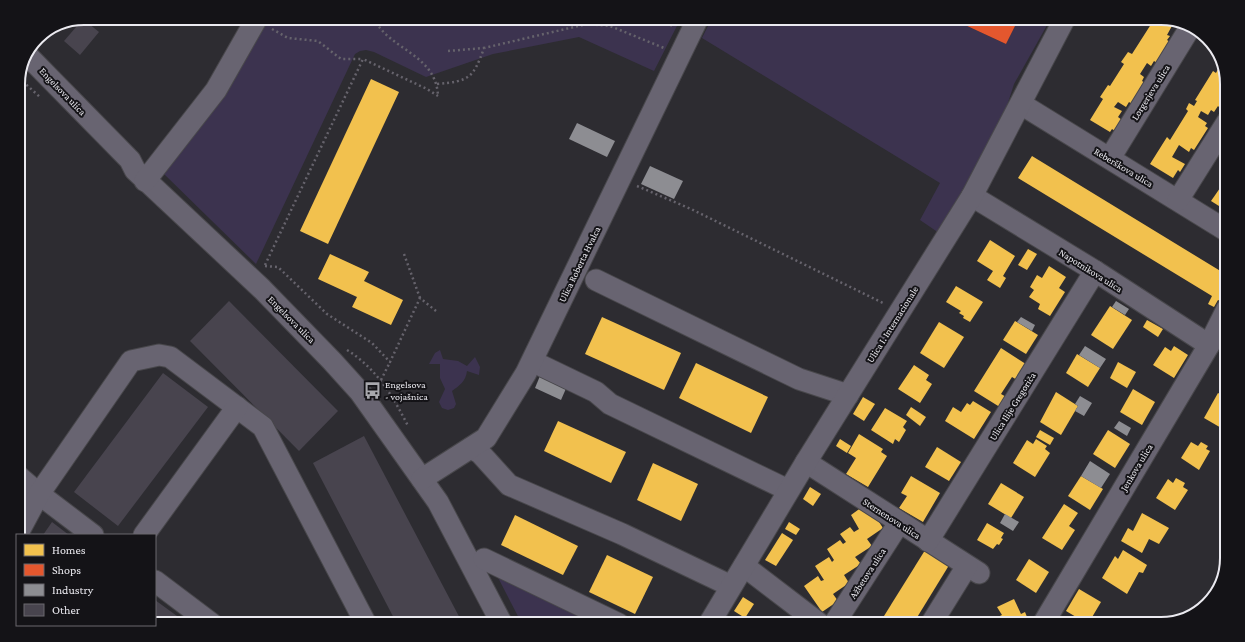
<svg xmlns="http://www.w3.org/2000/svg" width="1245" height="642" font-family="'Crimson Pro',serif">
<rect width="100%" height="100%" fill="#2d2c31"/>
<g fill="#3c334f">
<path d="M260,18h421l-27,53 -75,-34 -86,17 -67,23 -52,-25 -8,-2 -6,1 -5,3 -99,210 -92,-90z"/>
<path d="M712,18h238l56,26 13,-26h32l-37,66 -17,53 -58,96 -19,-13 20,-37 -238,-145z"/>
<path d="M440,350l3,9 15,2 9,5 8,-9 5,10 -1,8 -12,-4c-1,10 -8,15 -15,20l4,13 -2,4 -6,2 -6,-2 -3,-6 6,-13 -5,-11v-14h-11l6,-11z"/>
<path d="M492,566l121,58h-91z"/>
</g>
<g fill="#f2c14e">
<path d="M95,18l-6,6 -6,-5 -2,2 -1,-1 4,-2z"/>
<path d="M1155,18l23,4 -2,4 -3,-2 -6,11 3,1 -3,4 3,2 -13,21 -3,-2 -3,5 -4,-3 -7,11 4,3 -2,4 3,2 -13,21 -3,-2 -3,5 -8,-5 -4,5 8,4 -4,6 4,3 -7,11 -3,-2 -2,3 -20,-12 13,-21 -3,-2 8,-12 2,1 14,-22 -3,-2 7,-10 4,2z"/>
<path d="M1220,59l7,21v17l-7,11 -2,-2 -4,6 -3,-2 -3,5 -7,-4 -3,6 9,6 -2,3 3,2 -14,22 -3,-2 -2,4 -10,-7 -7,12 13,7 -5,8 -2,-2 -5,8 -23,-14 17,-27 3,3 18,-29 -2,-2 3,-6 5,3 3,-5 -2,-1 18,-29 3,2 3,-6 -3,-2z"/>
<path d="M371,79l28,13 -71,152 -28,-13z"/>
<path d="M1032,156l195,119v13l-7,13 -2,-1 -4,7 -6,-3 4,-8 -194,-118z"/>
<path d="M1227,178v33l-16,-10z"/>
<path d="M990,240l25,16 -12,20 3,2 -6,10 -13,-8 6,-9 -16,-10z"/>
<path d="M1028,249l9,5 -10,16 -9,-5z"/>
<path d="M330,254l39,18 -5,9 39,19 -12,25 -39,-18 5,-10 -39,-18z"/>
<path d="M1049,266l17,11 -7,11 6,4 -15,24 -12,-7 2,-5 -11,-7 5,-7 -4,-3 7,-12 5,3z"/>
<path d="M956,286l27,16 -13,20 -7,-4 1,-2 -5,-3 2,-2 -15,-9z"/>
<path d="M1110,306l22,14 -19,29 -22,-14z"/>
<path d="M602,317l79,36 -17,37 -79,-36z"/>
<path d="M1147,320l16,9 -5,8 -15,-10z"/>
<path d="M1015,321l23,14 -12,19 -23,-14z"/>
<path d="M939,322l25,15 -20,31 -24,-15z"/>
<path d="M1174,346l14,9 -14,23 -21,-13 12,-18 6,4z"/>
<path d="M1001,348l28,18 -10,15 -7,-4 -11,17 9,5 -7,10 -29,-18z"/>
<path d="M1077,354l23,14 -12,19 -22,-14z"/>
<path d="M1118,362l18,10 -9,16 -17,-10z"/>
<path d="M1227,362v12l-5,-2z"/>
<path d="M696,363l72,34 -17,36 -72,-35z"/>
<path d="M914,365l15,10 -3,5 6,4 -12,19 -22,-14z"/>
<path d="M1133,389l22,13 -13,23 -22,-13z"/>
<path d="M1056,392l22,14 -17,29 -21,-13z"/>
<path d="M1218,393l9,5v25l-4,6 -19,-11z"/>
<path d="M863,397l12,7 -11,17 -11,-7z"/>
<path d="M973,401l18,11 -17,27 -29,-18 8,-14 8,5 6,-9 3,2z"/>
<path d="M911,407l15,10 -6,9 -14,-11z"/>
<path d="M885,408l22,13 -4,6 3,3 -7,12 -4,-3 -2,5 -22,-14z"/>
<path d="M558,421l68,31 -15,31 -67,-32z"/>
<path d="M1040,430l14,8 -4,7 -14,-8z"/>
<path d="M1108,430l22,14 -15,24 -22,-14z"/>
<path d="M859,434l24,15 -2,3 6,4 -19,31 -22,-13 10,-16 -8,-5z"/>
<path d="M840,439l11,7 -4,7 -11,-7z"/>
<path d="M1036,439l11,7 -2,3 5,4 -15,24 -22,-14 14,-23 6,4z"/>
<path d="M1191,442l7,4 3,-4 7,4 -2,3 4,2 -11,19 -18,-12z"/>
<path d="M937,447l24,15 -12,19 -24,-14z"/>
<path d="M653,463l45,21 -17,37 -44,-21z"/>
<path d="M911,476l29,17 -17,29 -24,-14 8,-12 -6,-3z"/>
<path d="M1081,476l22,13 -13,21 -22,-14z"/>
<path d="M1176,478l9,5 -2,4 5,3 -13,20 -19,-12 12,-19 5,4z"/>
<path d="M1001,483l23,14 -13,21 -23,-14z"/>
<path d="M810,487l11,7 -8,12 -10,-7z"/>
<path d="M1064,504l14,9 -9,13 6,4 -13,20 -20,-12z"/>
<path d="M862,507h7l14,21 -16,11 5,7 -17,11 6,7 -17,11 5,8 -16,11 5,7 -16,11 -18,-26 14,-10 3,5 3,-1 -9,-14 14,-9 3,5 2,-2 -7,-11 13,-9 3,4 3,-2 -6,-8 10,-7 4,5 5,-3 -8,-14z"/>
<path d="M1142,513l27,15 -10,16 -10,-5 -7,14 -21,-12 7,-13 5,3z"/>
<path d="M515,515l63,31 -15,29 -62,-30z"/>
<path d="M789,522l11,7 -4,6 -11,-6z"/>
<path d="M987,523l17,10 -3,5 2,1 -4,6 -2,-1 -4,5 -16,-9z"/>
<path d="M782,533l11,7 -17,26 -11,-6z"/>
<path d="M927,547l24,15 -38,62h-34z"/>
<path d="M1123,550l24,15 -4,8 -4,-1 -12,22 -25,-16 13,-22 3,3z"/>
<path d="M607,555l46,22 -18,37 -46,-22z"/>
<path d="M1029,559l20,13 -13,21 -20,-13z"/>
<path d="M1079,589l22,13 -13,22 -22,-13z"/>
<path d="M743,597l11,7 -9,14 -11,-7z"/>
<path d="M1014,599l7,15 4,-2 2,5 -16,7h-23l-1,-2 15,-7 -5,-8z"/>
</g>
<path fill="#e4572e" d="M950,18h69l-13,26z"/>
<g fill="#8d8d92">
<path d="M577,123l38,18 -8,16 -38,-18z"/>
<path d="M650,166l33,15 -9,18 -33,-15z"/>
<path d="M1116,301l13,8 -4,6 -13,-8z"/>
<path d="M1021,317l14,8 -3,6 -15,-9z"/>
<path d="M1085,346l21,13 -6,9 -21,-13z"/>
<path d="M542,371l26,13 -7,16 -26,-12z"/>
<path d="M1080,396l12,7 -8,13 -9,-5 3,-5 -3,-2z"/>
<path d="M1119,421l12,7 -4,8 -13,-8z"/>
<path d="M1090,461l20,13 -9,14 -20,-12z"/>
<path d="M1005,514l14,8 -6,9 -13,-8z"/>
</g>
<g fill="#48444e">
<path d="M83,19l16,13 -19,23 -16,-14z"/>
<path d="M229,301l109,110 -39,40 -109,-110z"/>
<path d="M163,373l45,34 -90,119 -44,-34z"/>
<path d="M364,436l99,188h-66l-84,-161z"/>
<path d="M52,522l17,13h-26z"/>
<path d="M155,600l33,24h-33z"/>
<path d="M332,617l10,7h-15z"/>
</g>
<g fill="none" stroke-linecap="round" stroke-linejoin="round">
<defs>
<g id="minor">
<path d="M29,57l101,103 5,10 127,119 70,72 28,31 78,110 64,122"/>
<path d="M1021,104l206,127"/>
<path d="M1110,158l81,-132"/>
<path d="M145,181l71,-91 41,-72"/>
<path d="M972,196l123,75 114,74"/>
<path d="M1178,200l49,-78"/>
<path d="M596,280l203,99 49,16"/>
<path d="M542,366l54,26 14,12 178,86"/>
<path d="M471,448l9,5 29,32 113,49 109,52"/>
<path d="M806,462l173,111"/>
<path d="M18,476l21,18 54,41"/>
<path d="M422,479l64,-41 40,-65 172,-355"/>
<path d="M18,533l21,-39 92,-133 28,-6 11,2 93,70 103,197"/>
<path d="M144,535l93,-128"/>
<path d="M928,541l167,-270"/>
<path d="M484,559l135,65"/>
<path d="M744,566l76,58"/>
<path d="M155,581l57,43"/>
<path d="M709,624l97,-162 166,-266 93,-178"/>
<path d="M834,624l65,-101"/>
<path d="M931,624l36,-58"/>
<path d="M1043,624l166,-279 18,-36"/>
</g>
</defs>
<use href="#minor" stroke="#48474b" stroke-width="23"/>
<g stroke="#66636c" stroke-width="2.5" stroke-dasharray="2 3" stroke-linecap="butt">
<path d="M374,18c14,32 62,35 64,78"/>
<path d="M663,18l10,9"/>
<path d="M587,23l6,-5"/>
<path d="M272,29l16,9 30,3 23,18h22"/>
<path d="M448,51l36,-3"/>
<path d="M19,78l22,20"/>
<path d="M437,84c32,-3 36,-5 47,-36l103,-24 23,2 54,22"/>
<path d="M637,186l54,23 194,95"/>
<path d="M404,254l16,44"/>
<path d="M265,265l98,-206 64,30 11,7"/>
<path d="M265,266l13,1 49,47 45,29 18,19 30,-64 16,13"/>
<path d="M347,350c29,18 46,46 61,76"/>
<path d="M381,380l9,-18"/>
</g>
<use href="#minor" stroke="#686471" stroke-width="21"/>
</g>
<defs>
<symbol id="bus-bare" viewBox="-9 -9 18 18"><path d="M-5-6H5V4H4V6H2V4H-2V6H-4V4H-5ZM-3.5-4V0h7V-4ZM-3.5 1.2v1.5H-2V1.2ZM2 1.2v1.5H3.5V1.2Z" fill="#a8a8ad" stroke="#141317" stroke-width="2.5" paint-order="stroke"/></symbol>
</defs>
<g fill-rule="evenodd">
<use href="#bus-bare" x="360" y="378" width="25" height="25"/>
</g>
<g text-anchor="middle" stroke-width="4" stroke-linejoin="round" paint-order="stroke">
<g font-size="10" fill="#ebeaf0" stroke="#141317">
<text transform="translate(63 91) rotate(46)" y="4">Engelsova ulica</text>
<text transform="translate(1150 92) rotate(-58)" y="4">Lorgerjeva ulica</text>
<text transform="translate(1124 167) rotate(31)" y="4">Reberškova ulica</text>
<text transform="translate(579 264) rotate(-64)" y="4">Ulica Roberta Hvalca</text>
<text transform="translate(1091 270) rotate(32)" y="4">Napotnikova ulica</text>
<text transform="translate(292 319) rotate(45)" y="4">Engelsova ulica</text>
<text transform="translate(892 324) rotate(-58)" y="4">Ulica I. Internacionale</text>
<text transform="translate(1012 406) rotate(-58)" y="4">Ulica Ilije Gregoriča</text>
<text transform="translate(1136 467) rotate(-59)" y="4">Jenkova ulica</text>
<text transform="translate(892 518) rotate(33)" y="4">Sternenova ulica</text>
<text transform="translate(867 573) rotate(-57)" y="4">Ažbetova ulica</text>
</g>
<g font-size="10" fill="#ebeaf0" stroke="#141317" text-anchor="start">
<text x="385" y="388">Engelsova<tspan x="385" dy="12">- vojašnica</tspan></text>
</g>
</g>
<path d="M0 0H1245V642H0ZM84 25H1161A59 59 0 0 1 1220 84V558A59 59 0 0 1 1161 617H84A59 59 0 0 1 25 558V84A59 59 0 0 1 84 25Z" fill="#141317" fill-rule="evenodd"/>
<path fill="none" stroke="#ebeaf0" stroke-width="2" d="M84 25H1161A59 59 0 0 1 1220 84V558A59 59 0 0 1 1161 617H84A59 59 0 0 1 25 558V84A59 59 0 0 1 84 25Z"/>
<rect x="16" y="534" width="140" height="92" fill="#141317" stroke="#6a696e"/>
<rect x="24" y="544" width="20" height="12" fill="#f2c14e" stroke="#6a696e"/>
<text x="52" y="554" font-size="12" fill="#ebeaf0">Homes</text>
<rect x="24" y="564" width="20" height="12" fill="#e4572e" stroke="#6a696e"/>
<text x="52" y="574" font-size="12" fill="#ebeaf0">Shops</text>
<rect x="24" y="584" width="20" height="12" fill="#8d8d92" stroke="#6a696e"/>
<text x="52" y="594" font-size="12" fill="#ebeaf0">Industry</text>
<rect x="24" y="604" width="20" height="12" fill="#48444e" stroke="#6a696e"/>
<text x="52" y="614" font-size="12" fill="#ebeaf0">Other</text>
</svg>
